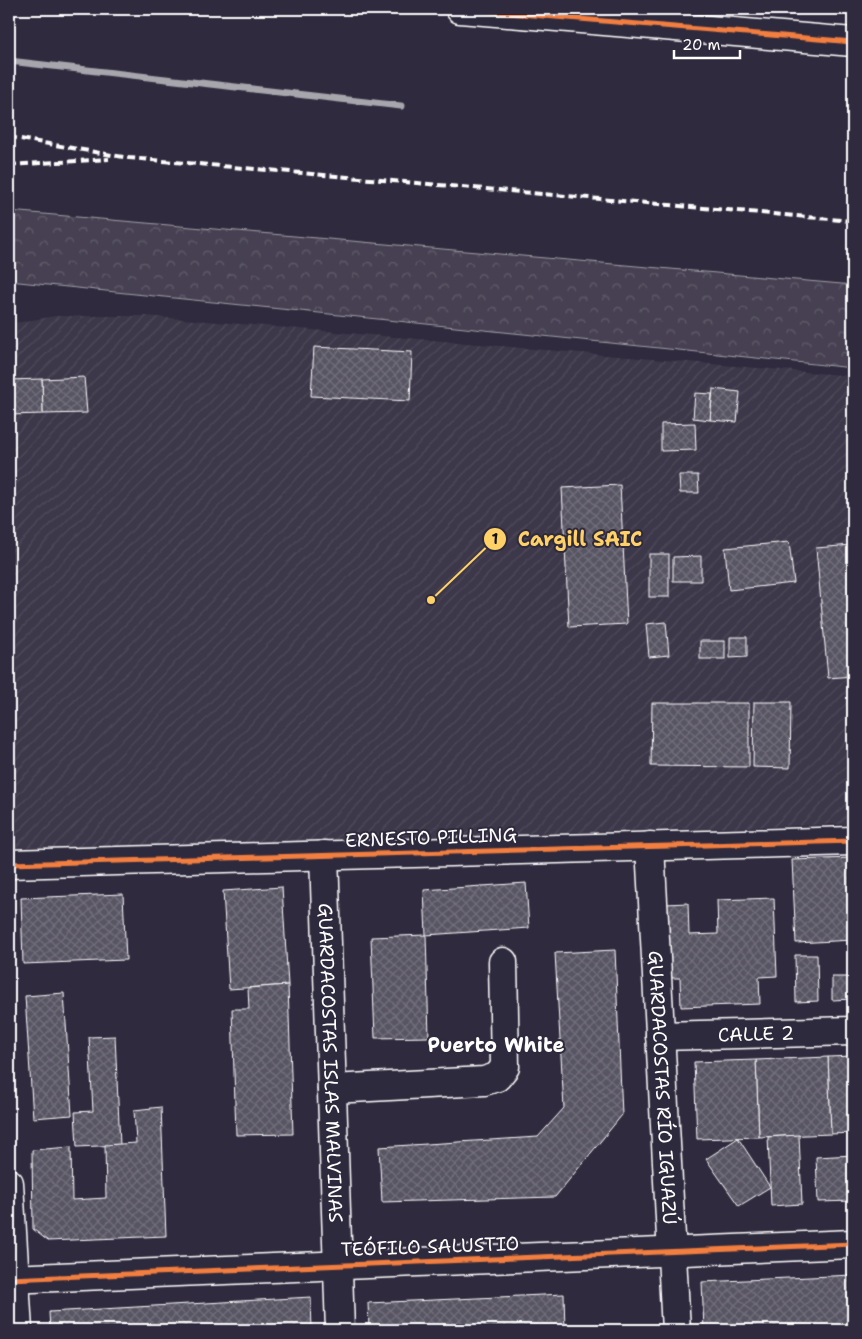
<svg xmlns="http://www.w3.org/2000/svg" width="862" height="1339" font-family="'Shantell Sans',sans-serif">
<defs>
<pattern id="industrial-furrows" width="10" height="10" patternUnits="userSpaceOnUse" patternTransform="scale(1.25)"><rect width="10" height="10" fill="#3c3749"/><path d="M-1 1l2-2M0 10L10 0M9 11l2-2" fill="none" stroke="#504b5b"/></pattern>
<pattern id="forest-crowns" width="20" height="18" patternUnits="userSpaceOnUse" patternTransform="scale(1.25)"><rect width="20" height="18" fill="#464152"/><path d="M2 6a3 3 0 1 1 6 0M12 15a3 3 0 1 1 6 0" fill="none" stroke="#625e6c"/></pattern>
<pattern id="building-cross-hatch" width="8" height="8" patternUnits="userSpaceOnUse" patternTransform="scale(1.25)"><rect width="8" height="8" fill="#595564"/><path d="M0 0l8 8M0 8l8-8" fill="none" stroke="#726e7b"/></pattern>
</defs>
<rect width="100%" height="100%" fill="#2f2a3d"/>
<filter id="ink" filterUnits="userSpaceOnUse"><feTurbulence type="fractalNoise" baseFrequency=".02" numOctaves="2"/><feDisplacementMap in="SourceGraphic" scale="10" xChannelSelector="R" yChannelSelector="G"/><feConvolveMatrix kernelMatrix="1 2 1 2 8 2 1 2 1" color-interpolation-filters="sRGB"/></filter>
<g filter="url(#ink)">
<path fill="url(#industrial-furrows)" d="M55,316h92l706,60v448l-844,26v-526z"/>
<path fill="url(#forest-crowns)" stroke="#a2a0a8" d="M9,211l844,74v83l-844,-87z"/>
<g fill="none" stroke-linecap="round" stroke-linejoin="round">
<path stroke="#a7a6ad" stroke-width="7" d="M9,61l392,45"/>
</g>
<g fill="url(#building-cross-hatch)" stroke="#fff">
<path d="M314,347l98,5 -2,49 -99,-5z"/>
<path d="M84,377l3,36 -44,1 -1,-35z"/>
<path d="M42,379l1,35 -34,1v-35z"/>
<path d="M713,389l27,3 -3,30 -27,-2z"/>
<path d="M695,393l17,1 -2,26 -17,-2z"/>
<path d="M695,423l1,27 -35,1v-27z"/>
<path d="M679,475h19l1,18h-19z"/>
<path d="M620,485l7,139 -58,3 -7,-139z"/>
<path d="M789,542l5,41 -65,7 -4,-42z"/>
<path d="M852,545l1,131 -25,2 -12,-130z"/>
<rect x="649" y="554" width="20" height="43"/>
<path d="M701,556v25h-28v-24z"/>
<path d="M666,622l3,33 -20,2 -3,-33z"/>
<path d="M730,637h17v20l-17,1z"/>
<rect x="700" y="641" width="25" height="18"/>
<path d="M754,702h37l-1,66 -37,-1z"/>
<path d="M652,703h97v64l-98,-1z"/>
<path d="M853,858v82l-57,3 -4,-83z"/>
<path d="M526,883l3,45 -103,7 -2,-45z"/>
<path d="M282,887l6,98 -59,4 -6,-98z"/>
<path d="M123,894l3,66 -103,4 -2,-66z"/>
<path d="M774,898l3,78 -18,1 1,27 -79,3 -1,-29h-11l-3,-74 22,-1 1,32 29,-1 -1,-34z"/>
<path d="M426,935l3,102 -54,1 -4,-101z"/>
<path d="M615,950l7,165 -67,82 -173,5 -3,-55 159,-10 26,-29 -9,-155z"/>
<path d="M795,955h22l1,46 -22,1z"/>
<path d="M832,977h21v22l-21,1z"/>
<path d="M288,985l5,149 -57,1 -4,-126h17l-1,-21z"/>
<path d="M64,993l8,122 -39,3 -8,-122z"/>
<path d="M115,1036l5,109 -43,2 -2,-35 18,-1 -4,-74z"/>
<path d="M853,1056v77l-22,1 -3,-77z"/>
<path d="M828,1057l3,77 -72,3 -3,-77z"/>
<path d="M756,1060l3,77 -62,2 -3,-77z"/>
<path d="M161,1107l5,129 -118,5 -15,-12 -1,-79 39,-3 1,53 34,-2 -1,-53 31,-2 -2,-33z"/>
<path d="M799,1135l3,69 -31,2 -3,-69z"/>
<path d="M738,1138l32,49 -31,19 -33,-47z"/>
<path d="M853,1155v46l-35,1 -2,-45z"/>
<path d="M853,1275v55h-149l-2,-48z"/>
<path d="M564,1294l1,36h-196l-1,-27z"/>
<path d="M311,1297l1,33h-262l-1,-18z"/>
</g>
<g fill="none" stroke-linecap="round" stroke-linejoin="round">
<defs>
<g id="minor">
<path d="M460,9l393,33"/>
<path id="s1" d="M650,846l26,484"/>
<path id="s2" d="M324,855l16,475"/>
<path d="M9,864l844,-23"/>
<path id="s3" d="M660,1036l193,-5"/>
<path d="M332,1089l152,-8 13,-4 8,-10 -2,-105"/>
<path d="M9,1183l9,147"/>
<path d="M9,1279l844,-35"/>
</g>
</defs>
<use href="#minor" stroke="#fff" stroke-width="31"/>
<use href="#minor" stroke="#2f2a3d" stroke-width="28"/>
<g stroke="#fff" stroke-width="4" stroke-dasharray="8 4" stroke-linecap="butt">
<path d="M9,137l120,21 724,63"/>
<path d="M9,165l100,-6"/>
</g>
<defs>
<g id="cycleway">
<path d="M460,9l393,33"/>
<path d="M9,864l844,-23"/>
<path d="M9,1279l844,-35"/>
</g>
</defs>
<use href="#cycleway" stroke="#2f2a3d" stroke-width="8"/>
<use href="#cycleway" stroke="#f27e40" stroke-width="5"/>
</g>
</g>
<g text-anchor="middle" stroke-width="4" stroke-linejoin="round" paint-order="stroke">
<g font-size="19" fill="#fff" stroke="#2f2a3d">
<text transform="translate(431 837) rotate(-2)" y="7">ERNESTO PILLING</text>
<text dy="7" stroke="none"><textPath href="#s3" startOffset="96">CALLE 2</textPath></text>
<text dy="7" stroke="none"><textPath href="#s2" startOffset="208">GUARDACOSTAS ISLAS MALVINAS</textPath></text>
<text dy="7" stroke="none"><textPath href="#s1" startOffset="242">GUARDACOSTAS RÍO IGUAZÚ</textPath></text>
<text transform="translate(430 1246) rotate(-2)" y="7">TEÓFILO SALUSTIO</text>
</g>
<g font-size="20" font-weight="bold" fill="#fff" stroke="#2f2a3d">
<text x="496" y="1052">Puerto White</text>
</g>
</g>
<path fill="none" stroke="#ffd166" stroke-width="2" d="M431 600L495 539"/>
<g fill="#ffd166" stroke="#2f2a3d" stroke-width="2">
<circle cx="431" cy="600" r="5"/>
<circle cx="495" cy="539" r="12"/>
</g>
<g font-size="15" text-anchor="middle" font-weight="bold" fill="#111">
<text x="495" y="544">1</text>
</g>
<g font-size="20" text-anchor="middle" font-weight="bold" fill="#ffd166" stroke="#2f2a3d" stroke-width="4" stroke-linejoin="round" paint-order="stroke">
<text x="580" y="546">Cargill SAIC</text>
</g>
<rect width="862" height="1339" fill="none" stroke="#2f2a3d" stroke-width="30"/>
<rect x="15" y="15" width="832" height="1309" fill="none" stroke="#fff" stroke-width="2" filter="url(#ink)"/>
<path d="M674 50v8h66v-8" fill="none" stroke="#ffffff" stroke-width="2.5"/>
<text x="682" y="50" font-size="15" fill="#ffffff" stroke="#2f2a3d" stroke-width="4" paint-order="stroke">20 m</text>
</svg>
